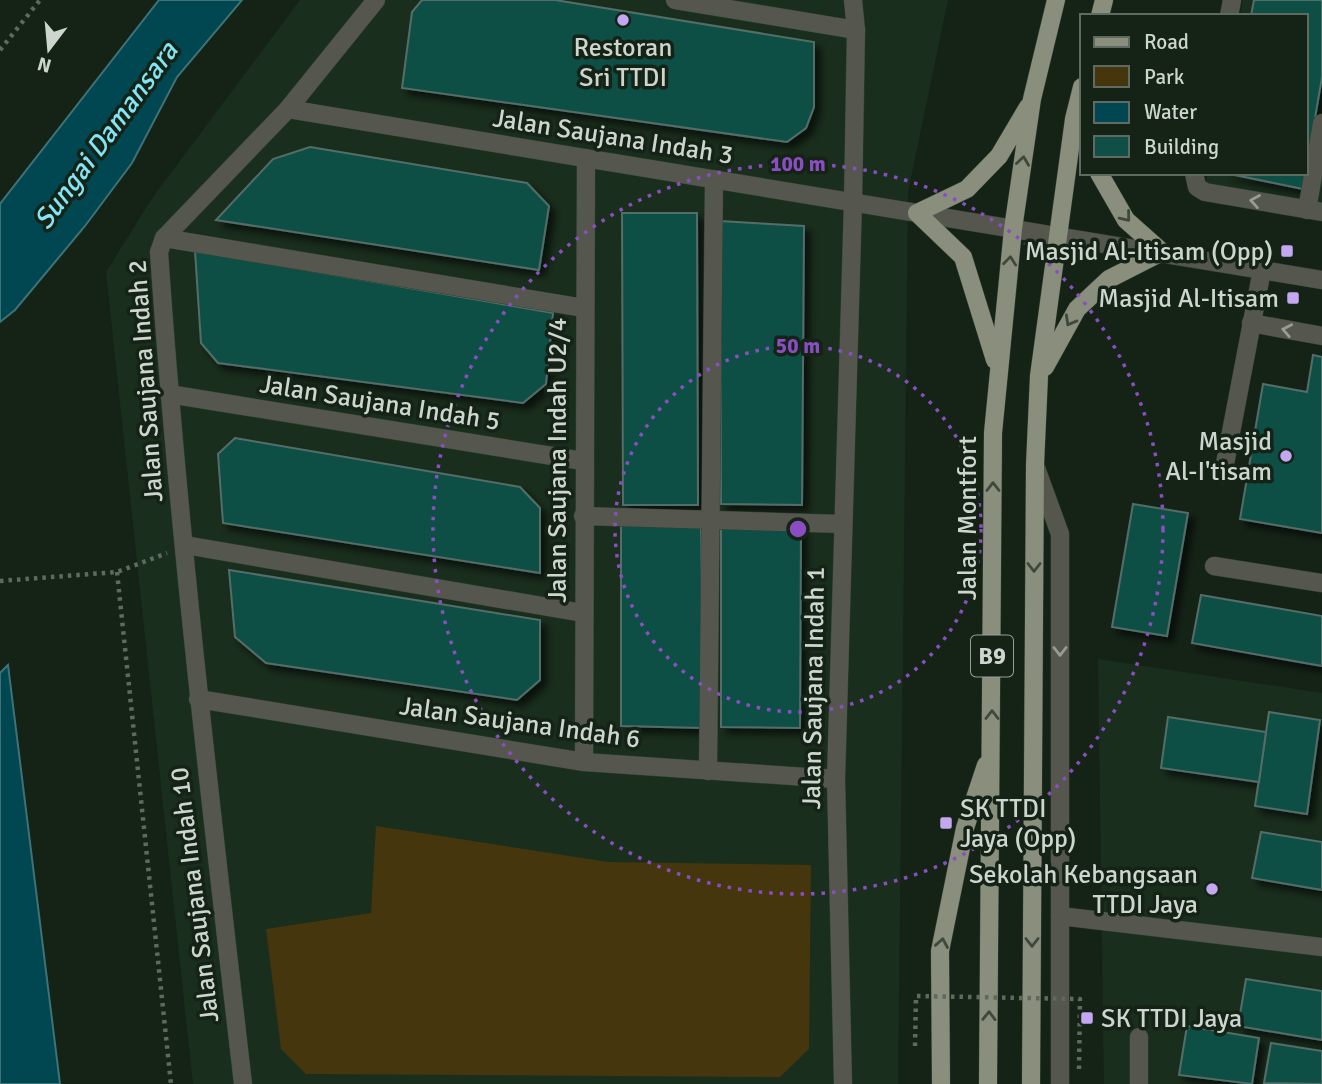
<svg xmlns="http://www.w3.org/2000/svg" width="1322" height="1084" font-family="Signika,sans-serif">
<defs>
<filter id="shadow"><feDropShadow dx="6" dy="6" stdDeviation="3.5" flood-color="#0009"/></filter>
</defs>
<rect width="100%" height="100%" fill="#152317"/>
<g fill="#1a2e1d">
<path d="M300,0h648l-40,192 -10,892h-705l-87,-812 47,-75z"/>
<path d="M1243,0h79v203l-116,-20 2,-10h98v-157h-66z"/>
<path d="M1098,659l224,34v391h-218z"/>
</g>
<path fill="#45360d" d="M376,826l232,36 203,3 -2,184 -29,28 -474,-3 -25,-25 -15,-120 105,-16z"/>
<g fill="#004751" stroke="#3e7276" stroke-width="2">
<path d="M159,0h83l-65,77 -45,86 -47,63 -70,84 -15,12v-118z"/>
<path d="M8,665l52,419h-60v-411z"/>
</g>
<g fill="#0f4f45" stroke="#546d68" stroke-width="2" filter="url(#shadow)">
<path d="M422,0h133l259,42v65l-8,21 -19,14 -385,-54 10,-76z"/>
<path d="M1254,0h68v77l-16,94v-155h-55z"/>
<path d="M310,147l217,36 22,23 -10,64 -323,-50 57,-61z"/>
<path d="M1225,173h81l-3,16z"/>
<path d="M622,213h75l1,292h-75z"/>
<path d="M720,221l84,5 -2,279 -81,-1z"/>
<path d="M195,251l358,62 -7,71 -23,19 -305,-40 -17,-20z"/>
<path d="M1313,355l9,2v176l-82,-14 23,-135 44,8z"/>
<path d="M235,438l285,49 20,21v65l-317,-50 -5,-69z"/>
<path d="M1133,504l55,9 -21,123 -55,-9z"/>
<path d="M621,520l80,3 2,205 -82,-2z"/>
<path d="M721,525l80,1 -1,202 -79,-1z"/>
<path d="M229,570l311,50v60l-23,20 -251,-37 -31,-26z"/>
<path d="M1201,595l121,21v50l-130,-23z"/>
<path d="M1269,712l51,8 -13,94 -52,-8z"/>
<path d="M1168,717l98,15 -7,50 -98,-14z"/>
<path d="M1261,832l61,10v48l-70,-12z"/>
<path d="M1246,979l76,12v49l-84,-14z"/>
<path d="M1187,1026l72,12 -7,46 -73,-9z"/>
<path d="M1271,1043l51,8v33l-58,-1z"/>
</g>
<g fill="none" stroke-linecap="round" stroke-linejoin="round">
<defs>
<g id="minor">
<path d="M675,0l181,30"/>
<path d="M1229,16l3,-16"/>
<path d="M288,109l1034,171"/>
<path d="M1194,173l3,14 8,5 117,20"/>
<path d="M1307,210l15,-87"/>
<path d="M164,238l420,70"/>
<path d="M1251,323l71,13"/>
<path d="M169,394l414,67"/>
<path d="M1036,468l24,66v550"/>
<path d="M1223,474l39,-204"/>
<path d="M583,516l259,8"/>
<path d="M185,545l398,68"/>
<path d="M1214,566l108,17"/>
<path d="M198,699l386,63 252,17"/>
<path d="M584,762l2,-604"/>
<path d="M708,771l6,-592"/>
<path d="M1060,916l262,31"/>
<path d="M1139,1037v47"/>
<path d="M243,1084c-32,-277 -65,-554 -84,-832l5,-14 124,-129 88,-109"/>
<path d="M843,1084l-7,-305 17,-577 3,-172 -3,-30"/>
</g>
<g id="major">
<path d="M1100,16l4,-16"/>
<path d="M995,360l-32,-103 -46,-44 50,-24 32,-33 29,-49"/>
<path d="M1045,367l32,-58 32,-30 53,-27 -36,-32 -27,-47"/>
<path d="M941,1084l-1,-133 25,-123 21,-63"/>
<path d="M988,1084l5,-651 20,-204 19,-130 24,-99"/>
<path d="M1031,1084l4,-619 4,-89 35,-257 8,-32"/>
</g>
</defs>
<use href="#minor" stroke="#324034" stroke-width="19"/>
<use href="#major" stroke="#324034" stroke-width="19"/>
<g stroke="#5e6a5f" stroke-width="4.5" stroke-dasharray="3.5 5" stroke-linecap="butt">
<path d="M0,50l40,-50"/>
<path d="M117,572l54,512"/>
<path d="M0,581l117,-9 50,-19"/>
</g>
<use href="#minor" stroke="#55574e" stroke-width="18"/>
<use href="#major" stroke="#8a8e7d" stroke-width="18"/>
<path stroke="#5e6a5f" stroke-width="4.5" stroke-dasharray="3.5 5" stroke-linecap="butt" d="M915,1046l1,-50 164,3 -1,71"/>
</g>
<defs><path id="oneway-chevron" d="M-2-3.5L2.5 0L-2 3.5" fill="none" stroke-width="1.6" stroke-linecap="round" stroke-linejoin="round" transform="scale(1.75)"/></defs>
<g stroke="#3e483b">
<use href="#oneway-chevron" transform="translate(1023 161) rotate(-82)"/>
<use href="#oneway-chevron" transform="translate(1126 217) rotate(51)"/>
<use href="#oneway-chevron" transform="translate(1010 261) rotate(-84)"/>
<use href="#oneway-chevron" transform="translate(1070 321) rotate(119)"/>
<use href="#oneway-chevron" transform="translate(993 487) rotate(-90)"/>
<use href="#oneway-chevron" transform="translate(1034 567) rotate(90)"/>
<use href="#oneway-chevron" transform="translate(992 715) rotate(-90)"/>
<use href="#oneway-chevron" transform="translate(1032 942) rotate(90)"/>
<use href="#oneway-chevron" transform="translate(942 943) rotate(-80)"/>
<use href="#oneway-chevron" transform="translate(989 1016) rotate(-89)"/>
</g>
<g stroke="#979d94">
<use href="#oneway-chevron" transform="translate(1255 201) rotate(-170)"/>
<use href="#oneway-chevron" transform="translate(1287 330) rotate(-169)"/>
<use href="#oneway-chevron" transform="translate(1060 651) rotate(90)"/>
</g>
<g fill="none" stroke="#8b4ec2" stroke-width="3.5" stroke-dasharray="3.5 7">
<circle cx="798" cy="529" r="183"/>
<circle cx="798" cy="529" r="365"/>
</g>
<g fill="#c4a7f1" stroke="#152317" stroke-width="2.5">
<circle cx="623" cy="20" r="7"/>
<rect x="1280" y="244" width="14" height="14" rx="3.5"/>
<rect x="1286" y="291" width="14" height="14" rx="3.5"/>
<circle cx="1286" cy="456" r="7"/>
<rect x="939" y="816" width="14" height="14" rx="3.5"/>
<circle cx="1212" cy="889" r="7"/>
<rect x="1080" y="1011" width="14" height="14" rx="3.5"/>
</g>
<g text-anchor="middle" stroke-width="7" stroke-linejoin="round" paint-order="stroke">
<rect fill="#152317" stroke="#96a097" stroke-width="2" x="971" y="635.5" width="42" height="41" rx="5"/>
<g font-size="24" font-weight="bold" fill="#cdd6ce">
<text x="992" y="664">B9</text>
</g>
<g font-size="26" fill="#cdd6ce" stroke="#152317" text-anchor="end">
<text x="623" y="56" text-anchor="middle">Restoran<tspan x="623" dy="30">Sri TTDI</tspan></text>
<text x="1273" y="260">Masjid Al-Itisam (Opp)</text>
<text x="1279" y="307">Masjid Al-Itisam</text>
<text x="1272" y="450">Masjid<tspan x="1272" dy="30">Al-I'tisam</tspan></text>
<text x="960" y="817" text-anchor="start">SK TTDI<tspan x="960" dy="30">Jaya (Opp)</tspan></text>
<text x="1198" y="883">Sekolah Kebangsaan<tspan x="1198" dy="30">TTDI Jaya</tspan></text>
<text x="1101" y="1027" text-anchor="start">SK TTDI Jaya</text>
</g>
<g font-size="26" fill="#cdd6ce" stroke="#152317">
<text transform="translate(613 136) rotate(9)" y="9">Jalan Saujana Indah 3</text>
<text transform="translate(145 381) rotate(-94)" y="9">Jalan Saujana Indah 2</text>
<text transform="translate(380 402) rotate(9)" y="9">Jalan Saujana Indah 5</text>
<text transform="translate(557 460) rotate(-90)" y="9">Jalan Saujana Indah U2/4</text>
<text transform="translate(967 518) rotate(-90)" y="9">Jalan Montfort</text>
<text transform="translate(813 688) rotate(-89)" y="9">Jalan Saujana Indah 1</text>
<text transform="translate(520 722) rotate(8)" y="9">Jalan Saujana Indah 6</text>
<text transform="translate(194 895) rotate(-97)" y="9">Jalan Saujana Indah 10</text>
</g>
<g font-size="28" font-style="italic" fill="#83e4f5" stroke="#152317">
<text transform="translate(105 135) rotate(-54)" y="10">Sungai Damansara</text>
</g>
</g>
<circle cx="798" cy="529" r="10" fill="#8b4ec2" stroke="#152317" stroke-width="3.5"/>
<g font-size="21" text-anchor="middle" font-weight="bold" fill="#8b4ec2" stroke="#152317" stroke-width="7" stroke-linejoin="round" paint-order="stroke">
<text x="798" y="171">100 m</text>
<text x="798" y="353">50 m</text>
</g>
<rect x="1080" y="14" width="228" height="161" fill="#152317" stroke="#5f6b60" stroke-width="2"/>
<rect x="1094" y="37" width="35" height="10" fill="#8a8e7d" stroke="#5f6b60" stroke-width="2"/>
<text x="1144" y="49" font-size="21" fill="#cdd6ce">Road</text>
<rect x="1094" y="66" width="35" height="21" fill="#45360d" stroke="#5f6b60" stroke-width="2"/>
<text x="1144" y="84" font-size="21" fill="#cdd6ce">Park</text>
<rect x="1094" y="102" width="35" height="21" fill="#004751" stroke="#5f6b60" stroke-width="2"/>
<text x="1144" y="119" font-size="21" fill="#cdd6ce">Water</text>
<rect x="1094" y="136" width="35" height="21" fill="#0f4f45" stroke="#5f6b60" stroke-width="2"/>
<text x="1144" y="154" font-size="21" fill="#cdd6ce">Building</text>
<g transform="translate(49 49) rotate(196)" stroke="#152317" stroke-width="5" paint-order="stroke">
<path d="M0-5L12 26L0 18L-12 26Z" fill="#cdd6ce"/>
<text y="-10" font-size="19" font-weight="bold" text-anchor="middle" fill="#cdd6ce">N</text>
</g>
</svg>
